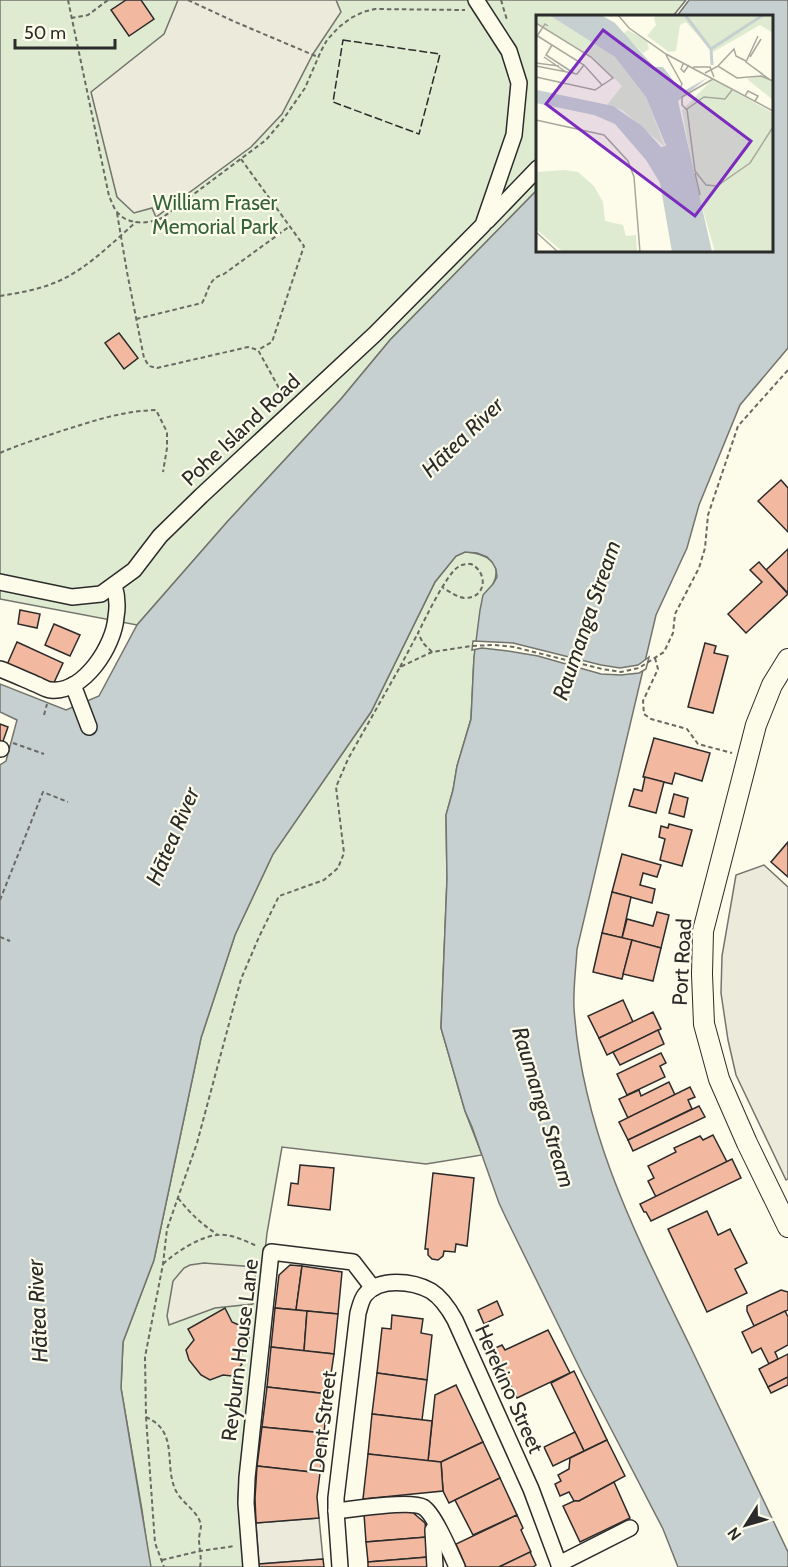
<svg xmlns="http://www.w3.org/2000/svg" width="788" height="1567" font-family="Cabin,sans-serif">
<rect width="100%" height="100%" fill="#fdfbea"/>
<g fill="#deebd1" stroke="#74746e" stroke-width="1.5">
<path d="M0,0h686l-13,16h-135l-1,174 -147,150 -49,59 -114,123 -90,103 -137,-26z"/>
<path d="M465,552c19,1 39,10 28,32l-19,73 -3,62 -14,47 -4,24 -7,25 1,64 -6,149 24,83 17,44 -56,9 -144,-17 -15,86 -29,263 6,71h-94l-8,-57 -21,-122 2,-46 31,-82 47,-222 34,-103 38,-81 98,-142 64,-130 21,-26z"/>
</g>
<g fill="#eceadb" stroke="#74746e" stroke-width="1.5">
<path d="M178,0h158l5,12 -28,42 -31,60 -31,33 -95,70 -4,-9 -18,5 -17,-16 -26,-105 73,-58z"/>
<path d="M764,865l24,22v292l-2,1 -50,-105 -8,-35 -7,-47 1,-37 14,-81z"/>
<path d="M204,1263l52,4 -3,37 -38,4 -46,17 -2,-9 6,-35 11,-13 6,-3z"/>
<path d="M319,1518l4,41 -64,5 -3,-41z"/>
</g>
<path fill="#c7d0d0" stroke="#74746e" stroke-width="1.5" d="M689,0h99v348l-48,57 -41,100 -12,43 -31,67 -79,334c-1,19 -4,40 -3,59 8,124 63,229 116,338 33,69 65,138 98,206v15h-110l-15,-38 -81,-156 -76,-155 -7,-15 -27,-76 -7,-16 -24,-83 6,-149 -1,-64 7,-25 4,-24 14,-47 3,-62 6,-47 3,-15 10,-11 4,-7 -1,-8 -4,-7 -5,-5 -10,-4 -12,-1 -9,4 -21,26 -64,130 -98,142 -38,81 -34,103 -47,222 -31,82 -2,46 30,179h-151v-802l6,-4 11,-41 -17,-8v-28l66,26 33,-14 38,-71 90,-103 114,-123 49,-59 147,-150 1,60h234v-234h-95z"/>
<path fill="#fdfbea" stroke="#74746e" stroke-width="1.5" d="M473,641l40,2 88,22 19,3 18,-3 11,-8 -3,12 -7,4 -18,2 -20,-1 -63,-18 -30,-5 -26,-3 -10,2z"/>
<g fill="#f2b8a0" stroke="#2b2b2b" stroke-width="1.5">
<path d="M126,0h15l13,19 -25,17 -18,-26z"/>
<path d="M119,333l19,25 -14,11 -19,-26z"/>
<path d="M781,480l7,8v44l-30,-31z"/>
<path d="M788,549v44l-22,-23z"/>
<path d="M759,562l29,32 -42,39 -18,-19 34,-32 -12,-12z"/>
<path d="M20,610l20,4 -3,14 -19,-4z"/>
<path d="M54,624l26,11 -10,21 -25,-11z"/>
<path d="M17,642l46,21 -11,24 -46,-20z"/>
<path d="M705,643l11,3 -2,7 14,3 -15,57 -25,-6z"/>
<path d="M0,724l8,3 -7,20 -1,-1z"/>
<path d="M654,738l56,15 -8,28 -27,-8 -3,11 -29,-7z"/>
<path d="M645,777l19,5 -8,31 -27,-7 5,-17 8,2z"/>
<path d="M674,794l14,4 -4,19 -15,-4z"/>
<path d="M669,824l23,6 -10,36 -22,-6 5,-21 -6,-2 2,-11 7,2z"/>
<path d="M788,842v35l-17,-15z"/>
<path d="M622,854l39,11 -4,12 -14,-4 -3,12 15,4 -3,14 -40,-11z"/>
<path d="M612,892l19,5 -9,41 -20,-5z"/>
<path d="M657,912l12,3 -8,33 -39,-10 5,-19 26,7z"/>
<path d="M602,933l30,7 -10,39 -29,-7z"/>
<path d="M632,940l29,8 -8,33 -30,-7z"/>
<path d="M623,1000l10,22 -34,16 -11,-22z"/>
<path d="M653,1012l8,17 -54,26 -8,-17z"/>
<path d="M658,1030l6,14 -44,21 -7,-13z"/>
<path d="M661,1053l5,10 -6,3 5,11 -38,18 -10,-21z"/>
<path d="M669,1082l6,13 -47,23 -9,-19 20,-9 2,6z"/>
<path d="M690,1087l5,10 -7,3 4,9 -64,31 -9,-18z"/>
<path d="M699,1106l6,11 -72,34 -5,-11z"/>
<path d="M713,1135l14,27 -71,35 -8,-16 6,-3 -6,-12 28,-14 -2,-4 26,-12 3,4z"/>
<path d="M732,1159l9,19 -90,43 -5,-9h-2l-4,-8z"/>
<path d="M300,1165l34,3 -4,42 -42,-5 3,-22 7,1z"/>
<path d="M433,1173l41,5 -7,68 -11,-2 -1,8 -11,-1 -1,5 -5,4 -6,-1 -4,-4v-6h-3z"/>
<path d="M707,1211l11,24 12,-6 17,34 -12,6 12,24 -40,19 -39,-83z"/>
<path d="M290,1265l12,1 -6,44 -21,-2 4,-33z"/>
<path d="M302,1266l40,6 -4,42 -42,-4z"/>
<path d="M781,1290l7,2v18l-34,16 -7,-15v-5z"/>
<path d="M497,1301l6,14 -19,9 -6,-14z"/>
<path d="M225,1308l7,14 9,4 6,6 2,6 -1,8 -11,14 5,4 -10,12 -9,-1 -13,5 -9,-5 -12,-15 -3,-10 8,-10 -6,-11z"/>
<path d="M275,1308l32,3 -3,40 -33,-4z"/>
<path d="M307,1311l31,3 -4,40 -30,-3z"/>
<path d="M785,1311l3,6v28l-13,7 3,7 -9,5 -8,-16 -9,5 -10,-21z"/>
<path d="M392,1315l31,4 -2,14 11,2 -5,45 -50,-7 5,-45 9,1z"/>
<path d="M548,1330l22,43 -53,25 -24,-49 9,-4 3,5z"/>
<path d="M271,1347l63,7 -6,40 -61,-7z"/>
<path d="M788,1354v23l-20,10 -9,-18z"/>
<path d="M574,1371l33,69 -23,11 -33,-68z"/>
<path d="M377,1373l50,7 -5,40 -50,-6z"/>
<path d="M788,1377v8l-17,8 -3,-6z"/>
<path d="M456,1385l27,57 -42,20 -13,-1 7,-66z"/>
<path d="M267,1387l61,7 -4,39 -62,-6z"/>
<path d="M372,1414l60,7 -4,40 -60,-7z"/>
<path d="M262,1427l62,6 -4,40 -63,-7z"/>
<path d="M575,1432l9,19 -31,15 -9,-19z"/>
<path d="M607,1440l18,36 -46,25h-5l-5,-9 -9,4 -5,-12 6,-3 -3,-6 11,-6 1,-11z"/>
<path d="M483,1442l17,36 -51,25 -6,-12 -2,-29z"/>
<path d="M368,1454l73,8 2,29 -80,8z"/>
<path d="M257,1466l63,7 -3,24 2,21 -63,5 -1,-25z"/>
<path d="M500,1478l17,37 -44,20 -18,-35z"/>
<path d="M614,1482l16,36 -50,24 -17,-36 11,-5h5z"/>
<path d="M411,1511l14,12 2,14 -61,5 -2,-28z"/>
<path d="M517,1515l6,13 -2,2 10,22 -32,15h-33l-10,-23z"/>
<path d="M427,1537l1,20 -60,5 -2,-20z"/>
<path d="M530,1552l6,13 -3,2h-34z"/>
<path d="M428,1557l1,10h-61v-5z"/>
<path d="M323,1559l1,8h-65v-3z"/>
</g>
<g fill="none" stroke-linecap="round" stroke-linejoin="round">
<defs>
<g id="minor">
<path d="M487,221l51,-53"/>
<path d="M0,582l72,15 29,-3 33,-24 26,-34 41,-40 174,-162 108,-109 31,-90 5,-52 -10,-32 -33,-51"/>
<path d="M0,669c13,5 26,11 38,16 4,2 9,5 13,5 33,3 63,-44 65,-73 2,-11 1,-22 -2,-32"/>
<path d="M73,685l16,42"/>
<path d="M0,749h1"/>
<path d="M336,1511c16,-2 75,-11 87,-4 11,6 28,47 34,60"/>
<path d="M559,1564l71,-36"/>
<path d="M251,1567l-5,-64 1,-25 24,-226 82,10 20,26"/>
<path d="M340,1567l-4,-56v-13l22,-185c2,-6 3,-13 7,-18 14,-18 48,-14 66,-4 11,7 18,18 24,29l76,169 29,78"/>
<path d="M435,1567l-2,-37 3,-4"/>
</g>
<path id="major" d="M788,659l-16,26 -16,40 -53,206 -1,43 2,50 15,55 28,64 41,84"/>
</defs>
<use href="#minor" stroke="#2b2b2b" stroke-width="18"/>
<use href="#major" stroke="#2b2b2b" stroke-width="22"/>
<g stroke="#6a6964" stroke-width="2" stroke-dasharray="4.5 3" stroke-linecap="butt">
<path d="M68,0l41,196c3,6 5,14 10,18 10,11 31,10 43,4l104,-78 16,-19 23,-33 16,-37 6,-11 12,-13 12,-9 12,-6 12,-3 90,1"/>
<path d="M188,0l45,21 85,36"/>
<path d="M501,0l6,20"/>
<path d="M71,18l17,-3 20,-15"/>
<path d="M241,159l63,87 -32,96 -14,8"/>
<path d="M117,213l10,59 17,86 5,8 8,2 91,-21 10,3 27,49"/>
<path d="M0,296c18,-3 37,-6 54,-13 31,-12 58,-40 82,-61"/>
<path d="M136,319l66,-16c7,-12 6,-25 22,-29l66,-48"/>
<path d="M0,453c20,-9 41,-15 61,-22 33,-10 60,-20 95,-21l11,22v16l-4,24"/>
<path d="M432,652l-9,-9 -5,-10c7,-14 28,-58 40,-66 4,-3 8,-3 13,-3 17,8 16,34 -6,34 -7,0 -16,-7 -22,-10"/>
<path d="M655,658l3,11 -15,32 1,13 7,5 36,10 11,15 34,9"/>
<path d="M400,667l18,-34"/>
<path d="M44,715l3,-11"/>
<path d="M13,743l31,11"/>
<path d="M0,900l43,-108 25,10"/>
<path d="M0,937l10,4"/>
<path d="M178,1198c12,15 23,26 39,36"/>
<path d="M163,1264c13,-12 36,-27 54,-29 13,-2 28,6 40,11"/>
<path d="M146,1417l9,126 9,24"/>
<path d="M162,1560l38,-9 35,-5"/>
<path d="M200,1567c2,-10 -1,-18 -1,-28 0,-4 2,-10 2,-14 -3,-14 -19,-22 -25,-34 -13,-26 4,-59 -30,-74l-1,-60 18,-93 4,-35 30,-86 44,-164 18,-42 20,-41 45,-16 14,-12 6,-15 -8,-66 12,-28 52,-92 32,-15 39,-6 23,-1 20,2 88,22 19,3 18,-4 25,-16 9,-19 2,-19 24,-46 6,-20 3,-33 30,-89 50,-56"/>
</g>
<use href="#minor" stroke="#fdfbea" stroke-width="15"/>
<use href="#major" stroke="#fdfbea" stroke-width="20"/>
<path stroke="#2b2b2b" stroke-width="1.5" stroke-dasharray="8 3" stroke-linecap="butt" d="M343,40l97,14 -21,80 -86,-32z"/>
</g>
<g text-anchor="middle" stroke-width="4.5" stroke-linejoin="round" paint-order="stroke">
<g font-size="21" fill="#34623c" stroke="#fdfbea">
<text x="215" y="210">William Fraser<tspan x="215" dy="24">Memorial Park</tspan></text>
</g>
<g font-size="21" fill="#2b2b2b" stroke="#fdfbea">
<text transform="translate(241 430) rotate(-43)" y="7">Pohe Island Road</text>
<text transform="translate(682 962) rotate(-87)" y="7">Port Road</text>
<text transform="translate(240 1350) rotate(-83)" y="7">Reyburn House Lane</text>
<text transform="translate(509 1389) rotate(66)" y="7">Herekino Street</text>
<text transform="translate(323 1422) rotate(-83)" y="7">Dent Street</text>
</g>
<g font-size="22" font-style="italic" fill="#2b2b2b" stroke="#fdfbea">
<text transform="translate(462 437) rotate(-44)" y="8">Hātea River</text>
<text transform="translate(586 620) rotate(-71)" y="8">Raumanga Stream</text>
<text transform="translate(172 836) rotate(-67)" y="8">Hātea River</text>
<text transform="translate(544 1107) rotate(73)" y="8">Raumanga Stream</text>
<text transform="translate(37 1311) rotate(-93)" y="8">Hātea River</text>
</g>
</g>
<g transform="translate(536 15)">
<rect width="237" height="237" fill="#fdfbea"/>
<path d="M0,0h13l66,42 31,40 19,50 -43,-37 -15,-5 15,-19 -7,-7 -23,-22 -56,-35zM121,0h116v18l-13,-8 -47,27 -27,-30 -6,3 -4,26 -7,1 -22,-16 9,-11 -2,-7zM92,15l19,11 2,8 -6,4 -20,-19zM227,60l10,5v20l-26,-21zM177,64l60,34v138l-58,1 -20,-70 -13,-72zM29,155l13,2 16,14 9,16 2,19 18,4 3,11 10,-1 1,17h-74l-27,-23 1,-57z" fill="#deebd1"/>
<path d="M13,0h52l14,8 39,44h9l19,25 25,-14 -29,23 34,151h-40l-12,-69 -14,-23 -31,-36 -21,-9 -58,-12 1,-13 76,16 29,20 19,21 5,-1 -20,-49 -31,-40z" fill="#c7d0d0"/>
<path fill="none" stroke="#c7d0d0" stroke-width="3" d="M149,0l26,34 1,16M175,34l52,-34"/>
<path fill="none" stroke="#a9a89e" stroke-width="1.5" d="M82,0l11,13 37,26 107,57M0,8l55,34 22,21 -18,12 -59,-13M0,20l48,30 18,20M1,21l8,-12 3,2M222,21l-12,26 23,17M16,30l-6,10 29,19M130,40l16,29 -2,4M8,42l22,15M214,42l11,-18M0,48l23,3M147,49l-2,5 3,3 5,-7M0,51l41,8 7,-9M182,51l16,-17 2,7 10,5M157,52h17l4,10M169,58l13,-7 19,12 24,-2 12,5M196,75l-7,9 -21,-2 -17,12 8,62 11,14 11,1 33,-23 23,-36M209,81l3,-5 10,5 -3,5M151,95l-5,-5v-8l31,-18M0,105l68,15 24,26 6,16 6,75M159,158l5,22M0,217l22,20M205,237h30"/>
<path fill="#7b2cbf" fill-opacity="0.15" stroke="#7b2cbf" stroke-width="3" d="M67,15l148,111 -56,75 -149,-112z"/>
<rect width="237" height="237" fill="none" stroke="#2b2b2b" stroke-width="3"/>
</g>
<g transform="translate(746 1525) rotate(233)" stroke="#fdfbea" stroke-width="4.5" paint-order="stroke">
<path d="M0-4.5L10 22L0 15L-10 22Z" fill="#2b2b2b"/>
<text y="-9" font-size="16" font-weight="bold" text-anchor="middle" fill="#2b2b2b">N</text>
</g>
<path d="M15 39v9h100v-9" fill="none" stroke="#2b2b2b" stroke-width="3"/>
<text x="24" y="39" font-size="18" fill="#2b2b2b" stroke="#fdfbea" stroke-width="4.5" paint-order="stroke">50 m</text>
</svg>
